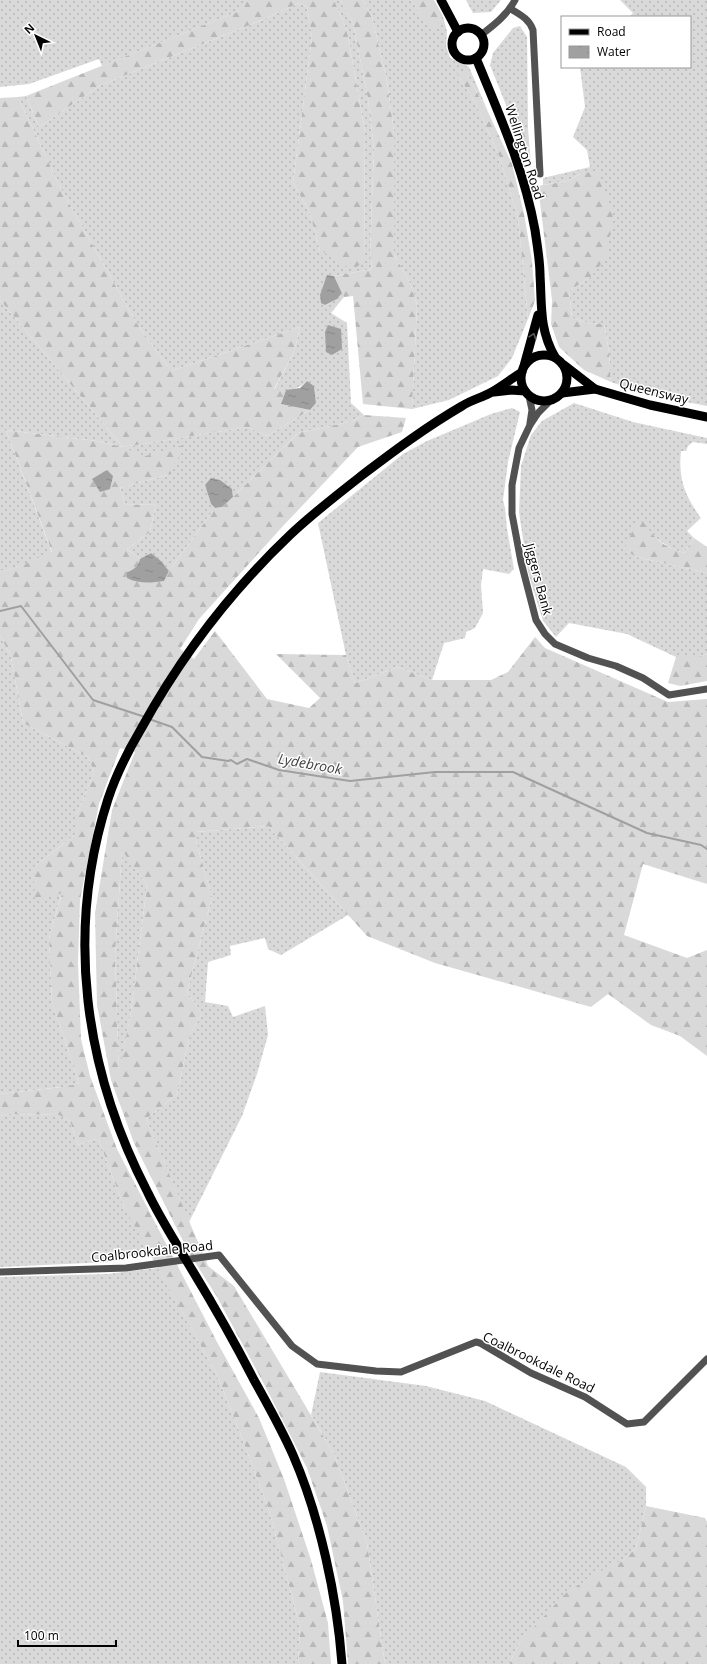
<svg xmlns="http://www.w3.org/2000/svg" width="707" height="1664" font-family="'Open Sans',sans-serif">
<defs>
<pattern id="grass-dots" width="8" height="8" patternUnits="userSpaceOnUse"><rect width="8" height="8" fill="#d9d9d9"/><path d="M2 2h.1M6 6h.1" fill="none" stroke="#b8b8b8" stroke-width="1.8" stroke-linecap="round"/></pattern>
<pattern id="forest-firs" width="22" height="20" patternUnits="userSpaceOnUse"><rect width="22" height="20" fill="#d9d9d9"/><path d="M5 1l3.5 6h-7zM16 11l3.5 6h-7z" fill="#b8b8b8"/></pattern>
<pattern id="water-ripples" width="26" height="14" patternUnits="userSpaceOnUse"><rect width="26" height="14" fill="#a0a0a0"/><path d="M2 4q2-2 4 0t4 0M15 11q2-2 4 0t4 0" fill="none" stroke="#888"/></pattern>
</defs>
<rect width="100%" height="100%" fill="#fff"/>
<g fill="url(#grass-dots)">
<path d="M0,0h248l-6,10 -140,56 -3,-7 -70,25 -29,3z"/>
<path d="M334,0h6l13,23 15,76 6,50 -4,102 2,18 -38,7 -7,-1 -2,30 12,-6 5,-6 2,4 -13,16 16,10 4,80 13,12 -11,6 -55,12 -65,64 -1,-8 -27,-4 6,19 4,4 -46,63 -9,-11 -9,-7 -11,6 -13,-10 23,-17 6,-28 -31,1 -5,-17 51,-14 -48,-27 -26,-6 -91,-11 46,123 -39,16 -13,2v-271l123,147 125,-20 19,9 43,-26 6,-7 -2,-17 -7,-5c-11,10 -19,10 -33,9l20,-38 6,-25 -129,44 -35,-49 -75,-133 -43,-92 8,-1 13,31 62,-42 161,-65 37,-17 8,4 5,30 -19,146 16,28 11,39 44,12 1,-131 -18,-100z"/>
<path d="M363,0h48l21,31 11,-15 4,16 -1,14 4,12 19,9 20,47 -23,-41 -9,1 18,28 25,56 18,60 10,101 -16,39 -14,18 -49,24 -37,9 5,-104 -7,-22 -16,-29v-122l-7,-51 -15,-64z"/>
<path d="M466,0h35l-10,12 -18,1z"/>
<path d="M620,0h87v406l-58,-11 -38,-13 -2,-30 -5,-29 -13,1 -19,-6 -3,-27 23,-15 -9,-103 -16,8 -24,4v-7l47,-11 -3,-17 -14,-13 12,-30 -5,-40h110v-50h-61l4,-4z"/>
<path d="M520,26l7,11 1,91 -10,7 -28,-70 3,-12 20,-25z"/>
<path d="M574,403l59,19 74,16v6l-14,-2 -5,4 -2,5h-5c-3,28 4,45 20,67l-14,13 7,7 -10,15 -12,-4 -19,-13 -29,13 13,8 70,16v81l-9,3h-22l-49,-23 -58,-11 -13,14 -13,-16 -15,-49 -9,-60 2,-46 10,-31 11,-14z"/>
<path d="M512,408l8,4 -12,50 -5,38 2,8 2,21 7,40 -5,5 -26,-5 -2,16 2,28 -8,15 -9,4 -1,6 -21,5 -12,37 -34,-13 -43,16 -9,-28 -28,-132 85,-69 24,-13 64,-27z"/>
<path d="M0,635l11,22 12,66 65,34 6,15 -17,42v19l-44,35 29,24 -13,46 3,64 27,81 -16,6 -2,-2 -61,7z"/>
<path d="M268,826l80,89 -67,40 -13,-6 -3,-11 -35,8 1,9 -23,7 -3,40 23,4 5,11 32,-11 3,29 -11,39 -15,42 -53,106 -43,-103 31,-25 13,-60 12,-20 -15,-22 25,-95 -16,-56v-9z"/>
<path d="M122,849l25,36 -16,127 -12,64 -4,-121z"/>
<path d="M10,1114l49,1 11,6 8,24 20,-7 26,69 26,44 -40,11 -110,5v-151z"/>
<path d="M158,1268l59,107 25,63 27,72 31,117 -2,37h-298v-387l107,-3z"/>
<path d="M320,1372l106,14 59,15 141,66 20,20v19l-10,42 -15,14 -101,80 -11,22h-124l-18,-121 -33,-89 -23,-39z"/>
</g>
<g fill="url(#forest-firs)" fill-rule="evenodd">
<path d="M248,0h86l13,31 18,100 -1,131 -12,8 -32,-20 -11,-39 -16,-28 19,-146 -5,-30 -8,-4 -37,17 -161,65 -62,42 -13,-31 216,-86z"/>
<path d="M340,0h23l9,17 15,64 7,51v122l16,29 7,22 -5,104 -49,-5 -10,-108 -9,1 -10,-21 38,-7 -2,-18 4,-102 -6,-50 -15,-76z"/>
<path d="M411,0h23l9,16 -11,16z"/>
<path d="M462,72l4,1 23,41 23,50 12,50 8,47 3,40 -7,18 -10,-101 -18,-60 -25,-56 -18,-28z"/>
<path d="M18,97l43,92 75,133 35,49 129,-44 -6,25 -20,37 12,1 -5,14 29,6 -43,26 -19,-9 -124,20 18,10 42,-12 -13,29 -51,14 5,17 31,-1 -6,28 -23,17 13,10c-2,7 -6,11 -13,13l37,9 5,-10 46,-63 7,-1 11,-10 65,-64 55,-12 11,-6 42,3 -4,14 -44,15 -75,79 -84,93 -19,30 14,10 21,-28 52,68 42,9 11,-10 -44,-44 70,1 9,28 43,-16 34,13h59l17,-8 27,-35 10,11 123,54 39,-3v185l-64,-20 -19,71 63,23 20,-8v106l-27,-20 -29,-11 -43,-31 -17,13 -156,-44 -68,-27 -99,-110 -72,6v9l16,56 -25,95 15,22 -12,20 -13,60 -31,25 62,147 26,20 100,168 33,89 18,121h-37l-5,-63 -16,-75 -20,-58 -43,-84 -47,-87 -29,-46 -54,-108 -23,-63 -14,-75 -2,-92 17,-103 23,-58 -15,-4 -21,56 -19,96 -2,63 3,76 9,37 27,73 100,193 42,76 25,61 27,81 17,63 3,41h-33l2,-37 -31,-117 -27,-72 -25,-63 -93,-168 -26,-69 -20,7 -8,-24 -11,-6 -49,-1 -10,2v-22l62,-7 1,1 16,-5 -27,-81 -3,-64 13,-45 -27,8 -2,-33 44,-35v-19l17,-42 -6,-15 -65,-34 -12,-66 -11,-22v-64l13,-2 39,-17 -46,-122 91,11 26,6 -123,-147v-202zM122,850l25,35 -16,127 -12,61 -4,-118z"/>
<path d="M528,128l3,37 -13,-30z"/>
<path d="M598,171l15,43 -6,42 -15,20 -23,15 3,27 19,6 13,-1 5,29 2,30 -27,-12 -25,-23 -8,-23 1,-24 -14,-114 29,-5 16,-8z"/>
<path d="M643,521c11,18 21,26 41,32l10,-15 13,9v26l-70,-16 -13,-7 11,-25z"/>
<path d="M707,654v27l-27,5 -12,-3 8,-26h22z"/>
<path d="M646,1506l59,12 2,4v142h-198l11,-22 47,-50 49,-30h5l15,-14z"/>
</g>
<g fill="url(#water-ripples)">
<path d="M327,275l7,1 8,17 -5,6 -12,6 -4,-2 -1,-8z"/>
<path d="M328,325l13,4 1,20 -10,6 -6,-3 -1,-20z"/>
<path d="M307,381l7,5 2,17 -6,7 -29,-6 5,-14 14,-2z"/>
<path d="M107,470l6,6 -3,13 -10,3 -8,-13z"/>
<path d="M211,478l9,2 12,9 1,8 -11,10 -7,1 -4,-4 -6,-19z"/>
<path d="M151,553l9,7 9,11 -5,10c-13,2 -25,3 -37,-3v-6c7,-2 11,-6 13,-13z"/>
</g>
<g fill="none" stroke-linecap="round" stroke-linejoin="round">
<g stroke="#a0a0a0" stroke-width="2">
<path d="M0,611l21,-5 72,94 52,17"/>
<path d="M149,719l23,8 30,30 26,4 3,-1 6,4 10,-5 32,11 71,11 85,-9h78l134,61 54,12 6,4"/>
</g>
<g stroke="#525252" stroke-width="7">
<path d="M511,9c10,6 18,10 22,21l7,144"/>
<path d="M481,35c13,-10 26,-20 34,-35"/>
<path d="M529,396l3,14 -2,13"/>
<path d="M551,400l-13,13 -8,12 -11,23 -7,37v29l9,48 15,58 9,14 10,10 33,14 28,8 27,12 26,17 38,-6"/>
<path d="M0,1272l126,-4 93,-13 73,91 25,18 59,7 25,1 75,-30 4,1 51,30 54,24 42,27 17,-2 63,-63"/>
</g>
<g stroke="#000" stroke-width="9">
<path d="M441,0l17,32"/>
<circle cx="468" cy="44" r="16"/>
<path d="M476,58c23,56 48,111 59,172 2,14 5,30 5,45 2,31 -1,54 15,82"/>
<circle cx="544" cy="378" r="23"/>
<path d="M564,365l31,24 55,16 57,12"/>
<path d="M524,366l14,-51"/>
<path d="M494,392l17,-2 14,1"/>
<path d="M562,393l33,-4"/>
<path d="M342,1664c-5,-67 -22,-147 -49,-209 -11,-25 -25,-50 -39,-75 -21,-41 -44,-81 -68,-120 -13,-22 -27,-44 -38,-67 -64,-123 -83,-261 -40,-394 8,-24 20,-48 33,-70 39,-71 90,-138 149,-194 22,-21 47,-40 71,-59 33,-25 65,-49 101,-70 9,-6 19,-8 28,-13 11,-6 21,-14 32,-21"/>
</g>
</g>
<defs><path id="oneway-chevron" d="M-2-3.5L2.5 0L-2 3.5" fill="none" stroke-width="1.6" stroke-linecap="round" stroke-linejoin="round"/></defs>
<use stroke="#595959" href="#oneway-chevron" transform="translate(533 336) rotate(-72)"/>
<g text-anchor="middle" stroke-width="3" stroke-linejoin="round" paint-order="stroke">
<g font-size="13" fill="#000" stroke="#fff">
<text transform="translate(525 152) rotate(72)" y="5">Wellington Road</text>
<text transform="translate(654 391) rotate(14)" y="5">Queensway</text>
<text transform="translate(539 579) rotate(75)" y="5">Jiggers Bank</text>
<text transform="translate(152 1251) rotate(-6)" y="5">Coalbrookdale Road</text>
<text transform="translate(539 1362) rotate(26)" y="5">Coalbrookdale Road</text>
</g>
<g font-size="14" font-style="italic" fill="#414141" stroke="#fff">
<text transform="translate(310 764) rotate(10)" y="5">Lydebrook</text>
</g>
</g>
<rect x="561" y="16" width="130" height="52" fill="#ffffff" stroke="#999999"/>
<rect x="569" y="29" width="20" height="6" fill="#000000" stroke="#999999"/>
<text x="597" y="36" font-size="12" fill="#000000">Road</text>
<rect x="569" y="46" width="20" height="12" fill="url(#water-ripples)" stroke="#999999"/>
<text x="597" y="56" font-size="12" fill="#000000">Water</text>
<g transform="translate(36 36) rotate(317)" stroke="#ffffff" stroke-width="3" paint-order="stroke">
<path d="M0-3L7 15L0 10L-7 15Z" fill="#000000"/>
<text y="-6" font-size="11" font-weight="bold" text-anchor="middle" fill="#000000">N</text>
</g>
<path d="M18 1640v6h98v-6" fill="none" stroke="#000000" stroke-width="2"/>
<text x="24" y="1640" font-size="12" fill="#000000" stroke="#ffffff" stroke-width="3" paint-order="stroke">100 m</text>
</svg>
